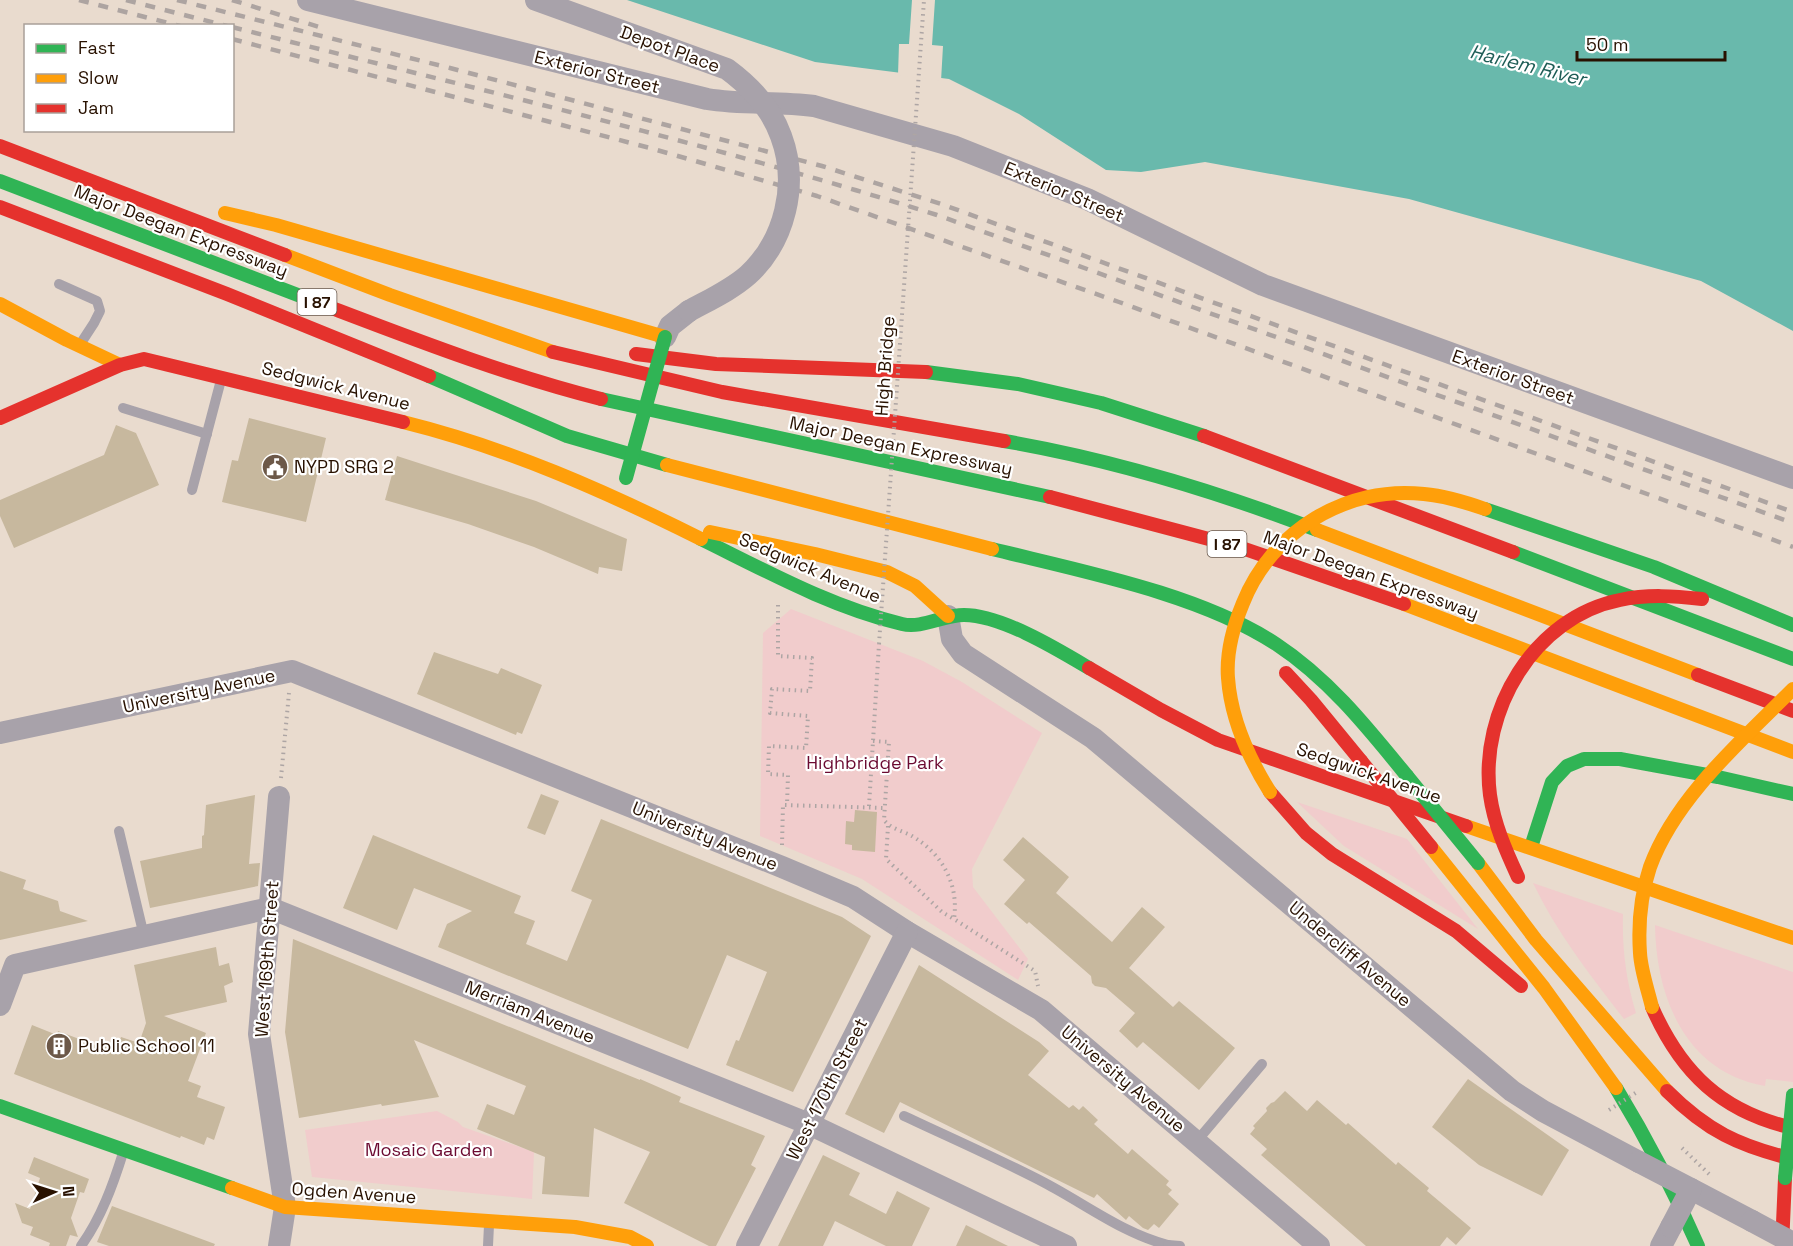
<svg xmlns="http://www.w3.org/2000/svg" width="1793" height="1246" font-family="'Space Grotesk',sans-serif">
<rect width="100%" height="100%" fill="#e9dbce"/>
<g fill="#f1cccc">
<path d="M791,609l132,52 39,21 80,51 -70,136 1,18 55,72 -10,21 -156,-101 -102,-43 3,-203z"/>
<path d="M1297,802l110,37 71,90 -134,-83z"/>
<path d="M1533,883l90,31c-1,35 3,66 13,99l-12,6c-34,-44 -67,-86 -91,-136z"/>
<path d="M1655,925l138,47v110l-27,-3 -1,7c-80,-14 -109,-89 -110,-161z"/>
<path d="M437,1111l21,11 5,5 71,25 -2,47 -220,-22 -7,-47z"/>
</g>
<path fill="#69b9ac" d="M627,0h1166v331l-92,-50 -292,-82 -204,-37 -64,10 -35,-2 -87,-56 -70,-35 -134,-17z"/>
<path fill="#e9dbce" d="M912,0h23l-3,45 11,1 -2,35 -43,-6 1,-31h10z"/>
<g fill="#c7b89e">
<path d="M249,418l77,20 -20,84 -84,-20 10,-42 6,1z"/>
<path d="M116,425l20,8 23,52 -145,63 -14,-32v-16l104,-45z"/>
<path d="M397,456l139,45 91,38 -5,32 -23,-4 -1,7 -64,-27 -66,-23 -83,-24z"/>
<path d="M434,652l64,22 3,-6 41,17 -20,49 -5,-2 -1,3 -99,-41z"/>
<path d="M541,794l18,7 -14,34 -18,-7z"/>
<path d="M255,795l-6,69 11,-1 -2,23 -108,22 -10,-47 62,-13v-12l2,-1 2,-30z"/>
<path d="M855,810l22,2 -2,40 -23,-2v-5l-7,-1 1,-23 8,1z"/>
<path d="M601,819l241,98 29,19 -78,156 -67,-27 10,-25 3,1 28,-69 -40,-17 -39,94 -250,-102 9,-23 25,-13 -58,-23 -17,42 -54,-22 30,-73 148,61 -7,17 21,8 -9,23 41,17 25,-61 -21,-9z"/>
<path d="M1023,837l46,40 -13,16 56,49 30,-35 23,20 -36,41 44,39 6,-6 56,47 -36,42 -56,-48 -6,6 -18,-17 16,-18 -29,-25 -11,-2 -3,-3 -1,-7 -62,-54 -2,2 -23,-20 21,-24 -22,-20z"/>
<path d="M0,871l26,9 -3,9 35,12 2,10 28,10 -88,19z"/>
<path d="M293,939l347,141v-1l41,18 -2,5 86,34 -14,29 5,3 -40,78h-7l-85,-43 26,-51 -56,-24 -5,69 -47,-3 3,-37 -68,-28 10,-25 27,11 12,-29 -112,-46 25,57 -57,9 -1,-2 -82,14 -14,-86z"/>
<path d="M216,947l3,19 10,-3 4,19 -9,4 3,16 -63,14 42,17 -18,48 13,5 -4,11 28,10 -11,33 -7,-3 -3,8 -23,-9 -1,2 -166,-64 18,-49 25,10 1,-4 37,14 2,-5 20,8 4,-11 18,6 7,-20 -12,-58z"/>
<path d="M919,965l120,77 10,9 -21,24 41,33 4,-3 6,5 4,-4 15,14 -4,4 34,30 4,-5 37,32 -3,4 6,5 -4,4 11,10 -20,24 -5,-4 -6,6 -5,-2 -14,-12 -3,4 -29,-26 -3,4 -194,-96 -16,31 -39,-19z"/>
<path d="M1468,1079l101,71 -27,46 -63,-31 -47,-38z"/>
<path d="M1285,1091l22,20 10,-11 29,25 2,-2 48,42 2,-3 31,26 -2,3 44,37 -15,17 -9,-8 -7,9h-74l-105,-91 6,-6 -17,-15 5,-6 -2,-2 14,-15 -1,-3 5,-5 3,-1z"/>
<path d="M823,1155l37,18 -11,22 37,19 11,-23 33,17 -18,38h-26l-51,-25 -12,25h-45z"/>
<path d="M34,1157l55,22 -5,14 -4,-1 -9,26 7,19 -8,-2 -4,11h-17l1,-3 -20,-8 3,-8 -11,-4 -7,-20 15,6 10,-31 -12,-5z"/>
<path d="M112,1206l103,38 -1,2h-105l-12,-4z"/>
<path d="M966,1225l42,21h-52z"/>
</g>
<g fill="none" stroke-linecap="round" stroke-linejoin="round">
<g stroke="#ada5a4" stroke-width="4" stroke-dasharray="1.5 4.5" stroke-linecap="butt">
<path d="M778,605v51l34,2 -2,33 -38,-2 -2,24 38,3 -2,32 -37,-2 -1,28 20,1 -1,30"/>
<path d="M873,741l16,1 -5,78c7,9 19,11 28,16 31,18 47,49 42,83l81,52 3,15"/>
<path d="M281,778l8,-85"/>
<path d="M869,806l10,-162"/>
<path d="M888,826l-2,33 56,53 12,7"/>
<path d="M782,845l1,-40 102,3"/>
<path d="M1682,1148l27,26"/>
</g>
<g stroke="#a8a2aa" stroke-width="10">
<path d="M59,284l38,17 3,10 -6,12 -13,20"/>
<path d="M123,408l84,26"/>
<path d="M192,490l29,-110"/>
<path d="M119,831l25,105"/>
<path d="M904,1116c47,22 95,43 141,67 40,21 79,51 123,62l-1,1"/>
<path d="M1196,1142l66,-78"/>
<path d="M1168,1245l12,1"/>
<path d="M81,1246c20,-28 32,-61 42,-93"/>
<path d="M488,1246l1,-21"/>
</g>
<g stroke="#a8a2aa" stroke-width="22">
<path d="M308,0l399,99c35,6 71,2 107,7l139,40 134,53 176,86 530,193"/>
<path d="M665,337l5,-11 19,-15"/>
<path d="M948,616l4,23 11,15 130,84 419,353 31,20 96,51"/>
<path d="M0,733l292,-62 490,196 71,30 54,35 134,78 278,236"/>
<path d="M279,797l-20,237 26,173 -6,39"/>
<path d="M0,1005l15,-40 255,-57 539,216 257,122"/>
<path d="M1691,1189l61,32"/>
<path d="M747,1246l160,-314"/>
<path d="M1661,1246l10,-19"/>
</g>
<g stroke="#30b455" stroke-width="14">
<path d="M0,181l324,124"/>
<path d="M926,372l92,12 83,19 103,33"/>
<path d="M429,376l138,60 100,29"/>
<path d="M601,399l449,98"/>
<path d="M1004,441c105,18 214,51 313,89"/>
<path d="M701,539c65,32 130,68 201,85 20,5 41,-9 62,-9 37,0 93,34 125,53"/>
<path d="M992,549c89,22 208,45 284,95 53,35 91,83 131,132"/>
<path d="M1513,552l280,107"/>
<path d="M1531,847l21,-65 15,-16 17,-7h36l98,18 75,17"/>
<path d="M1616,1088c31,51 58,103 82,158"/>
<path d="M0,1106l232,82"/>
</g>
<g stroke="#ff9f0a" stroke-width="14">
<path d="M225,213l51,12 389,112"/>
<path d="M285,255l105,40 163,57"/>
<path d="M0,304l67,36 53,25"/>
<path d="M403,422c105,26 202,69 298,117"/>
<path d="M667,465l325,84"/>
<path d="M1317,530l381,145"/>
<path d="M710,532l105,22 72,18 28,14 33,30"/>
<path d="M1404,604l389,148"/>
<path d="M1466,826l327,112"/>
<path d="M1431,847l113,141 72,100"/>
<path d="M1478,863l58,77 131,151"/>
<path d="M232,1188l53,19 290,20 55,10 17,9"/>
</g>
<g stroke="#e5322d" stroke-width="14">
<path d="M0,146l285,109"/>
<path d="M0,207l227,87 202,82"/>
<path d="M324,305c92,35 182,70 277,94"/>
<path d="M553,352l169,40 282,49"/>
<path d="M636,354l80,10 210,8"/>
<path d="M0,418l120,-53 24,-6 259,63"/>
<path d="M1204,436l309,116"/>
<path d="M1050,497l189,50 165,57"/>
<path d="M1089,668l72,42 57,30 248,86"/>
<path d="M1286,673l25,27 50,61"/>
<path d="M1698,675l95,36"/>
<path d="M1270,792l36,41 26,21 124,77 65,55"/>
<path d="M1652,1007c29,66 70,105 141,121"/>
<path d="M1667,1091c40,40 72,55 126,68"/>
<path d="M1782,1246l3,-68"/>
</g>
<g stroke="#ada4a1" stroke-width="4.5" stroke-dasharray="10 10" stroke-linecap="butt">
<path d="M79,0l101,26"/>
<path d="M126,0l101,26"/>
<path d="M177,0l273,68 372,98 119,38 852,308"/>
<path d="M232,0l87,27"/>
<path d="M232,27c236,60 473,115 705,188l856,308"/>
<path d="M232,39l418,109 167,48 302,106 674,245"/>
</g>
<g stroke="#ada5a4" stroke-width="4" stroke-dasharray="1.5 4.5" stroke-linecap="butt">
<path d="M879,644l45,-644"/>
<path d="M1609,1110l28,-18"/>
</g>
<g stroke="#a8a2aa" stroke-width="22">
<path d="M536,0l191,69c23,17 44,39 54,67 18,48 4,105 -33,139 -17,15 -39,25 -59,36"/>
<path d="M1639,1162l52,27 -20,38"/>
<path d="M1752,1221l41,22"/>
</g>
<g stroke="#30b455" stroke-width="14">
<path d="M626,478l39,-141"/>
<path d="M1485,509l169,58 139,58"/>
<path d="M1407,776l71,87"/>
<path d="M1785,1178l8,-83"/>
</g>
<g stroke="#ff9f0a" stroke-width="14">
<path d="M1270,792c-22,-35 -39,-72 -42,-114 -2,-26 5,-51 15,-75 28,-71 103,-118 181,-109 21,2 41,8 61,15"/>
<path d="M1652,1007c-4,-17 -11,-36 -12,-54 -2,-29 1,-59 10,-86 25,-69 92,-127 143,-178"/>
</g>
<g stroke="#e5322d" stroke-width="14">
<path d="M1361,761l70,86"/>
<path d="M1518,877c-12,-26 -24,-53 -28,-82 -11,-84 44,-178 130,-195 28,-6 54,-4 82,-1"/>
</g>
</g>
<defs>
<symbol id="civic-disc" viewBox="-11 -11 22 22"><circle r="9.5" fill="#6c5848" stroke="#fff"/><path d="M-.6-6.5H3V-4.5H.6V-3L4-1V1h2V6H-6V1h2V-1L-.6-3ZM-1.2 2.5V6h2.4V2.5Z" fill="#fff"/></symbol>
<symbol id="building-disc" viewBox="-11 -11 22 22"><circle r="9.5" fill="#6c5848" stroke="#fff"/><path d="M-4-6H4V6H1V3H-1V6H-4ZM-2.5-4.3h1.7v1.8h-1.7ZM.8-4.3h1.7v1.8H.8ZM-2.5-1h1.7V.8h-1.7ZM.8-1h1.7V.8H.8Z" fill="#fff"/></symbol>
</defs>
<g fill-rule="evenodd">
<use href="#civic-disc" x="260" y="452" width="30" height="30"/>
<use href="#building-disc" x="44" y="1031" width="30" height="30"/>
</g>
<g text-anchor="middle" stroke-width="4.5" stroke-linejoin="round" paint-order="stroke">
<g fill="#fff" stroke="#68584c" stroke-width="1.5">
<rect x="297.5" y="289" width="39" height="26" rx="4.5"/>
<rect x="1207.5" y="531" width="39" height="26" rx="4.5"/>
</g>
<g font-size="16" font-weight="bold" fill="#281100">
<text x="317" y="308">I 87</text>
<text x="1227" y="550">I 87</text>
</g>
<g font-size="18" fill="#281100" stroke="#fff">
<text transform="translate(670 49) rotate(20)" y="6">Depot Place</text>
<text transform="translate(597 72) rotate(14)" y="6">Exterior Street</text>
<text transform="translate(1064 192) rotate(23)" y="6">Exterior Street</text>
<text transform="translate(181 231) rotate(21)" y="6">Major Deegan Expressway</text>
<text transform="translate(885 366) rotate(-86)" y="6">High Bridge</text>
<text transform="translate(1513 377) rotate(20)" y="6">Exterior Street</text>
<text transform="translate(336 386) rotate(14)" y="6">Sedgwick Avenue</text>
<text transform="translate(901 446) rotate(12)" y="6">Major Deegan Expressway</text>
<text transform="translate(810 568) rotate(23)" y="6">Sedgwick Avenue</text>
<text transform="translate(1371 575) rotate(20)" y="6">Major Deegan Expressway</text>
<text transform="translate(199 691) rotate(-12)" y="6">University Avenue</text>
<text transform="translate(1369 773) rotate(19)" y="6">Sedgwick Avenue</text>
<text transform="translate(705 836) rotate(22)" y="6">University Avenue</text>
<text transform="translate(1350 954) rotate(40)" y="6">Undercliff Avenue</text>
<text transform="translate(267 959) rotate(-86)" y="6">West 169th Street</text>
<text transform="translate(530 1012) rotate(22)" y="6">Merriam Avenue</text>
<text transform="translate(1123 1079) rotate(40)" y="6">University Avenue</text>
<text transform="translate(827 1089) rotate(-63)" y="6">West 170th Street</text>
<text transform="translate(354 1193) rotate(4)" y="6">Ogden Avenue</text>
</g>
<g font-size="18" fill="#281100" stroke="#fff" text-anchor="start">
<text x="294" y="473">NYPD SRG 2</text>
<text x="78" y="1052">Public School 11</text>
</g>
<g font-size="18" fill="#6b0a31" stroke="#fff">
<text x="875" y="769">Highbridge Park</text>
<text x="429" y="1156">Mosaic Garden</text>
</g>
<g font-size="20" font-style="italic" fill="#1e5d56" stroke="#fff">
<text transform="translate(1528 65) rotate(14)" y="7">Harlem River</text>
</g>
</g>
<rect x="24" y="24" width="210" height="108" fill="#ffffff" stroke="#a9a099" stroke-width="1.5"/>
<rect x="36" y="44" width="30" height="9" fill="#30b455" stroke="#a9a099" stroke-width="1.5"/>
<text x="78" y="54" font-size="18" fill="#281100">Fast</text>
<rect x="36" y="74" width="30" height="9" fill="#ff9f0a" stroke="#a9a099" stroke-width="1.5"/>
<text x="78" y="84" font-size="18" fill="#281100">Slow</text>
<rect x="36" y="104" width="30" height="9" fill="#e5322d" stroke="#a9a099" stroke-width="1.5"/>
<text x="78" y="114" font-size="18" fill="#281100">Jam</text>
<g transform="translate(54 1192) rotate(87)" stroke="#ffffff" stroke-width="4.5" paint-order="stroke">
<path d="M0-4.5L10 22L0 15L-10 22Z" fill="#281100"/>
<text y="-9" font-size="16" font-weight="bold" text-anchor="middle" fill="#281100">N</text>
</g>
<path d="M1577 51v9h148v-9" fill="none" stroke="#281100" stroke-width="3"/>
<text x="1586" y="51" font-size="18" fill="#281100" stroke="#ffffff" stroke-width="4.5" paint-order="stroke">50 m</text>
</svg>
